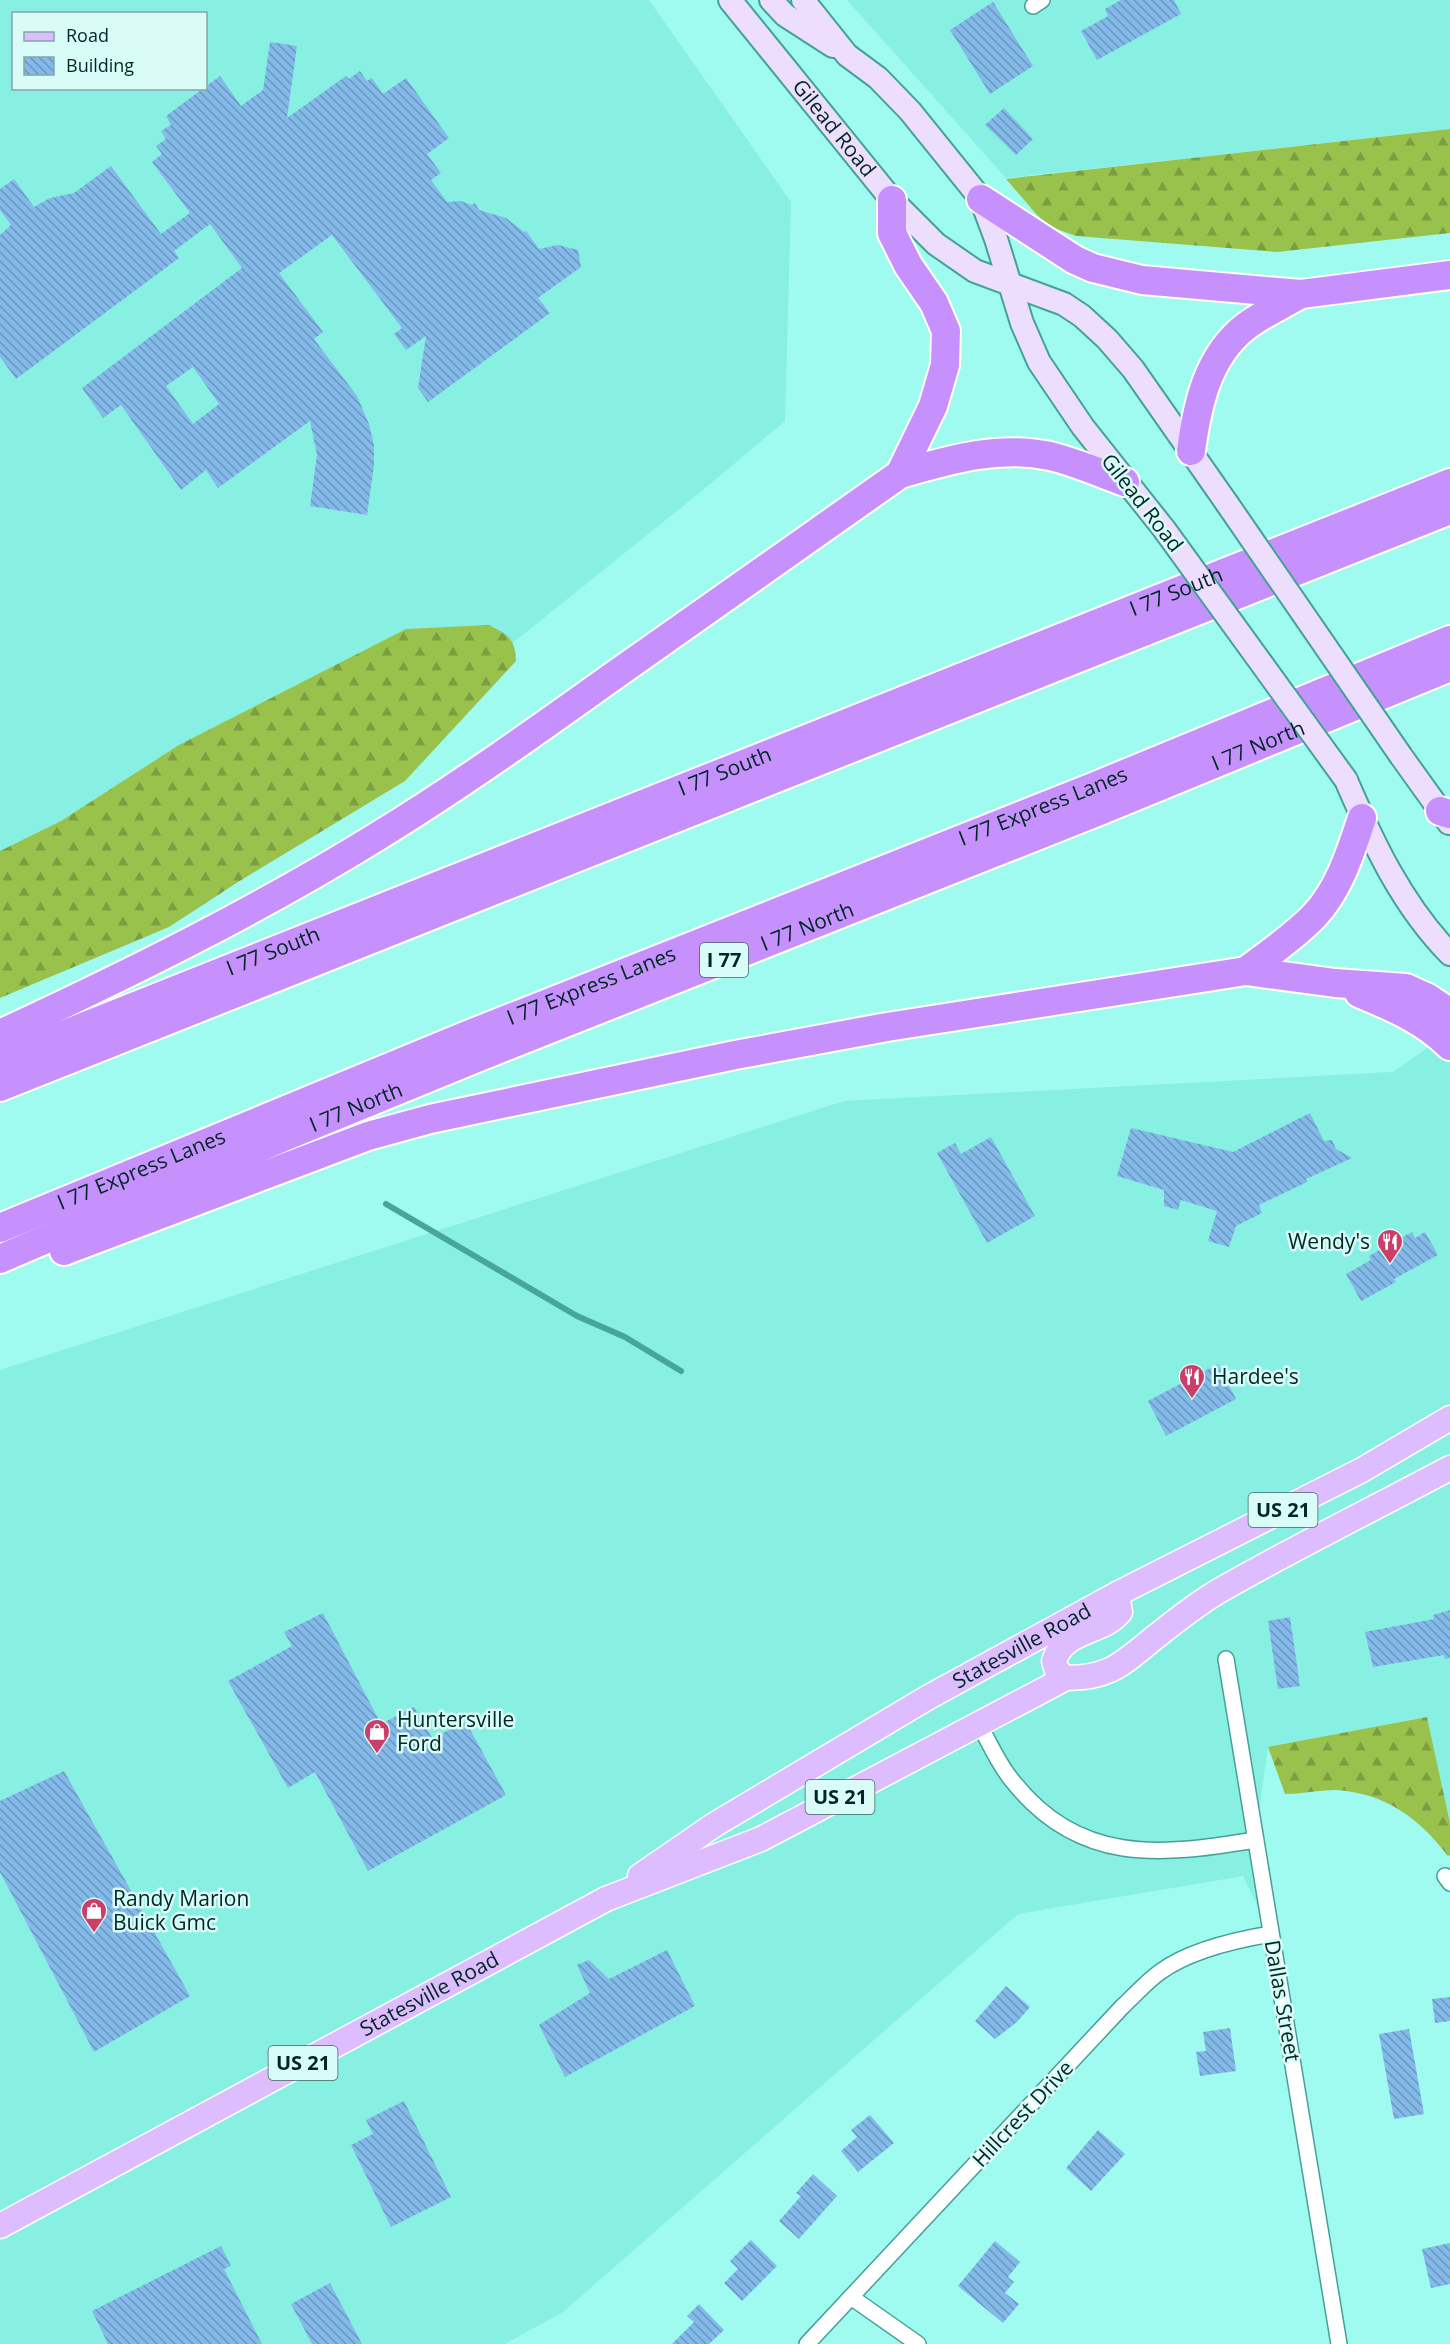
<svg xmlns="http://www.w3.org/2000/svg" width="1450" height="2344" font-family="'Open Sans',sans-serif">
<defs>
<pattern id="forest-firs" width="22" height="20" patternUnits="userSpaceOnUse" patternTransform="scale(1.5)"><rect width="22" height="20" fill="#99c24d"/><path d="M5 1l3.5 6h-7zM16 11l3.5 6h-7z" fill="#7a9e40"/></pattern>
<pattern id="building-back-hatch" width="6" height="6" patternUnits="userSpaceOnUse" patternTransform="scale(1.5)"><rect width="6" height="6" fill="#84baea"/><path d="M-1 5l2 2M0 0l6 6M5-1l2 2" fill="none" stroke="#6a97bd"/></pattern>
</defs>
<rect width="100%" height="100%" fill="#9ffbf0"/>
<g fill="#88efe3" fill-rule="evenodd">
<path d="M0,0h649l142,202 -6,219 -82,69 -230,185 -473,247zM14,14h192v74h-192z"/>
<path d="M847,0h603v129l-444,49z"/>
<path d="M1450,1032v791l-23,-106 -159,30 -13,93 16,94 -28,-58 -225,38 -455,398 -58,32h-505v-974l844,-269 549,-29z"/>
</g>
<g fill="url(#forest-firs)">
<path d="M1450,129v104l-173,19 -201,-16 -25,-9 -14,-12 -31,-36z"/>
<path d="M489,625c19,10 26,13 27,36l-111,120 -167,101 -69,45 -169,71v-147l61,-30 118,-76 227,-116z"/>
<path d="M1427,1717l23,106v32l-2,1c-29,-38 -63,-63 -112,-66 -17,0 -35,4 -51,4l-17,-47z"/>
</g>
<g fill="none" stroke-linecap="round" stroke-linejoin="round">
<path stroke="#47a69c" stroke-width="6" d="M386,1204l191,112 48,21 56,34"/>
</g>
<g fill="url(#building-back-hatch)" fill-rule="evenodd">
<path d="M1121,0h53l7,14 -84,46 -16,-29 27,-15 -3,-7z"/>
<path d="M993,2l40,64 -43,28 -40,-64z"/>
<path d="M270,42l27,4 -10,72 59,-42 3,3 11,-8 7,10 5,-3 11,16 23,-16 43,60 -22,16 14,19 -10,7 16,22 14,-1 10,4 4,-2 4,7 27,8 18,14 2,-1 13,18 19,-4 20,5 3,17 -43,31 12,15 -122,89 -10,-14 8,-52 -20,14 -12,-16 8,-6 -70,-93 -53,38 44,59 -9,7 43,57 12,28 5,21v20l-7,50 -57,-9 7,-51 -7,-34 -92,67 -12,-18 -25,20 -60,-85 -18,13 -21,-30 160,-120 -32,-44 -36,27 5,7 -163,121 -16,-22v-122l11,-10 -11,-15v-21l14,-10 20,28 16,-9 24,-5 37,-27 50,68 29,-21 -38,-51 10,-8 -6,-8 10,-7 -5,-8 10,-6 -5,-9 54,-40 21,30 22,-16zM193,367l26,37 -26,20 -27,-38z"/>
<path d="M1004,108l29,31 -17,16 -31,-30z"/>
<path d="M1310,1113l14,28 8,-1 4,9 16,9 -46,21 1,3 -48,23 3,8 -26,13 -7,21 -21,-6 9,-30 -36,-11 -3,10 -14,-4v-16l-47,-14 14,-48 102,24z"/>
<path d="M991,1137l44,79 -48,27 -50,-90 18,-10 6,11z"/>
<path d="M1412,1232l3,6 10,-6 13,23 -44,24 2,3 -35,19 -15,-27 25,-14 -2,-4z"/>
<path d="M1218,1364l18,35 -70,37 -18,-35z"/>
<path d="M1450,1610v48l-5,1 -1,-4 -71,12 -8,-35 69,-13 -1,-4z"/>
<path d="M323,1613l58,111 33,-17 18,31 34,-16 40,73 -138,76 -53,-99 -27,16 -60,-107 64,-35 -8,-14z"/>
<path d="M1290,1617l10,69 -22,3 -10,-68z"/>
<path d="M64,1771l126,225 -96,56 -94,-180v-71z"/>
<path d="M667,1950l28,56 -130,71 -26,-52 51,-32 -13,-28 12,-5 20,19z"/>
<path d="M1006,1986l24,21 -13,15 -22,17 -20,-18z"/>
<path d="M1450,1997v24l-15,2 -3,-24z"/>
<path d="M1230,2028l6,43 -36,5 -4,-24 10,-1 -3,-19z"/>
<path d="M1409,2029l15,85 -30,5 -15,-85z"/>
<path d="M404,2101l47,96 -60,30 -40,-82 22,-11 -7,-14z"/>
<path d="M870,2115l24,28 -36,29 -17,-21 16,-14 -6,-7z"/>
<path d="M1098,2130l27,24 -34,37 -25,-23z"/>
<path d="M813,2174l24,22 -38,43 -20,-18 22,-25 -5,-3z"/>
<path d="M751,2240l26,26 -35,35 -18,-18 14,-14 -8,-8z"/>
<path d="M995,2241l25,21 -12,15 6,5 -9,11 14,11 -16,19 -45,-37z"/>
<path d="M1450,2243v41l-19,4 -9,-39z"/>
<path d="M221,2246l10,20 -7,3 38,75h-154l-16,-33z"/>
<path d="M330,2283l32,61h-50l-21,-40z"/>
<path d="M699,2304l25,26 -15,14h-37l22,-22 -7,-6z"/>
</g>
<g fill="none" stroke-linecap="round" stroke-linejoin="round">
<defs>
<g id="street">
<path d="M1033,6l9,-6"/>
<path d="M1226,1659l113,685"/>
<path d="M979,1724c10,18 19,39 32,55 67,86 148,77 244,61"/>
<path d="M1445,1876l5,7"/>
<path d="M851,2297l67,47"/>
<path d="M807,2344l315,-337c12,-11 24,-25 38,-35 30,-22 75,-32 111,-38"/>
</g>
<g id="secondary">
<path id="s1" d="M730,0l162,200 44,44 39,27 89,33 18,12 25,23 26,30 93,133"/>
<path d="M771,0l14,15 48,31"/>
<path d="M803,0l44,55 31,23 32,33 71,88 15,40 26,84 17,39 44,65 81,102"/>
<path d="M1401,756l48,67"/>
<path d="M1346,780c27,63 56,125 104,174"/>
</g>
<g id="primary">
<path d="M1066,1678l-9,-7 -3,-10c10,-32 48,-27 66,-49l-3,-18"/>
<path id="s2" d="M640,1876l74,-51 213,-127 190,-104 245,-124 88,-52"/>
<path id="s3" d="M0,2226l606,-327 155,-60 305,-161c44,0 56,-14 88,-40 23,-18 45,-36 70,-50 74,-42 151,-80 226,-120"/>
</g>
<g id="highway">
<path d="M981,199l94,61 18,8 49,12 159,14 149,-19"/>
<path d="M892,200v33l16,32 26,38 12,28 -1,34 -12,41 -33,68"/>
<path d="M1191,451c6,-45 16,-94 54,-124 17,-13 37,-22 56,-33"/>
<path d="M1440,811l10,3"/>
<path d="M1246,971c22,-17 48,-34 68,-55 25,-26 37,-65 48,-98"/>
<path d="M1359,993c33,14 65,27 91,53"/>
<path d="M0,1034c129,-60 257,-123 378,-198 80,-49 157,-104 234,-159 96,-68 192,-135 288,-203 49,-14 98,-29 150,-18 25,6 50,17 75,26"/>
<path id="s4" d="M0,1060l1450,-577"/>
<path d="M0,1087l1450,-577"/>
<path id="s5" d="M0,1228l470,-194 623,-247 357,-147"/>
<path d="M64,1251l304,-115 62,-17 305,-64 152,-28 359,-56 89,12 71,5 22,10 22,15"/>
<path id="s6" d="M0,1259l284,-122 195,-80 623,-247 348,-143"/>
</g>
</defs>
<use href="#street" stroke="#44a197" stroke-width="18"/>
<use href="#secondary" stroke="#44a197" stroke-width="26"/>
<use href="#primary" stroke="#fff" stroke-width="27"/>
<use href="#highway" stroke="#fff" stroke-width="32"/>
<use href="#street" stroke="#fff" stroke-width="15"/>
<use href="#secondary" stroke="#eedefe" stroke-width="22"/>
<use href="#primary" stroke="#ddbdfe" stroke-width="24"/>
<use href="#highway" stroke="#c791fd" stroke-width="28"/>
<defs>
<g id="secondary-bridge">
<path d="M1226,502l175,254"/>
<path d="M1164,529l182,251"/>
</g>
</defs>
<use href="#secondary-bridge" stroke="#44a197" stroke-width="26" stroke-linecap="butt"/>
<use href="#secondary-bridge" stroke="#eedefe" stroke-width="22"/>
</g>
<defs>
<symbol id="restaurant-pin" viewBox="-11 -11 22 30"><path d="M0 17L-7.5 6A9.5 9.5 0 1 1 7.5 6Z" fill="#cc3e6a" stroke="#dafcf8"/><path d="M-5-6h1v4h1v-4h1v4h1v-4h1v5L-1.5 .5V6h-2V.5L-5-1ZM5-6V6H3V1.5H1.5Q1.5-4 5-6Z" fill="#fff"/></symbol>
<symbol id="shop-pin" viewBox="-11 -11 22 30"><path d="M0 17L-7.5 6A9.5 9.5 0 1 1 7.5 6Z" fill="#cc3e6a" stroke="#dafcf8"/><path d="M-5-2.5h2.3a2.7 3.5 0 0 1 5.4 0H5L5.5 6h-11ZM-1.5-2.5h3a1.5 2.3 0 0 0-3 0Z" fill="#fff"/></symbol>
</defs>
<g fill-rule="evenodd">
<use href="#restaurant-pin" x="1375" y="1227" width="30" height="40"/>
<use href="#restaurant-pin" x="1177" y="1362" width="30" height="40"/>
<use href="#shop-pin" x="362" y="1717" width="30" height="40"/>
<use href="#shop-pin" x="79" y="1896" width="30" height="40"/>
</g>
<g text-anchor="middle" stroke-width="5" stroke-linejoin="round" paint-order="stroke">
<g fill="#dafcf8" stroke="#416763" stroke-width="1.5">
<rect x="700" y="943" width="48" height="34" rx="4.5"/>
<rect x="1248.5" y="1493" width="69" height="34" rx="4.5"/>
<rect x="805.5" y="1780" width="69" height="34" rx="4.5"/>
<rect x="268.5" y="2046" width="69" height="34" rx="4.5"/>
</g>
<g font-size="20" font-weight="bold" fill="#002723">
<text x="724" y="967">I 77</text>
<text x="1283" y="1517">US 21</text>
<text x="840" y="1804">US 21</text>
<text x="303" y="2070">US 21</text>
</g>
<g font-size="21" fill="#002723" stroke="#dafcf8">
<text dy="7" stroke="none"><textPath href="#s1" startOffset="165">Gilead Road</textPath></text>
<text transform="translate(1142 503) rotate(52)" y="7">Gilead Road</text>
<text dy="7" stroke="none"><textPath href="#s4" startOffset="1266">I 77 South</textPath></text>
<text dy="7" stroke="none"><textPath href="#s6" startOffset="1359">I 77 North</textPath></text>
<text dy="7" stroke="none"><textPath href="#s4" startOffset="780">I 77 South</textPath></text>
<text dy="7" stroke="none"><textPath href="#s5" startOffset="1125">I 77 Express Lanes</textPath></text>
<text dy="7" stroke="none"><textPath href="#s6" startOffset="873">I 77 North</textPath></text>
<text dy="7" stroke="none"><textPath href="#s4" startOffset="294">I 77 South</textPath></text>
<text dy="7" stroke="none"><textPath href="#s5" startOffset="639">I 77 Express Lanes</textPath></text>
<text dy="7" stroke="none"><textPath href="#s6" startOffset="387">I 77 North</textPath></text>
<text dy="7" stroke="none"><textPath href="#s5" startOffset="153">I 77 Express Lanes</textPath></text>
<text dy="7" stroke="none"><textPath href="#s2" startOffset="446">Statesville Road</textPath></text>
<text dy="7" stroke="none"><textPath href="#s3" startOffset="488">Statesville Road</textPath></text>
<text transform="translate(1282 2001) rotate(80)" y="7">Dallas Street</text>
<text transform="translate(1023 2114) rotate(-47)" y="7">Hillcrest Drive</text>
</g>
<g font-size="21" fill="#002723" stroke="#dafcf8" text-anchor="start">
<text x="1370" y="1249" text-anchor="end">Wendy's</text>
<text x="1212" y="1384">Hardee's</text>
<text x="397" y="1727">Huntersville<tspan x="397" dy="24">Ford</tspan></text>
<text x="113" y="1906">Randy Marion<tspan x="113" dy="24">Buick Gmc</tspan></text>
</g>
</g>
<rect x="12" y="12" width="195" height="78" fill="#dafcf8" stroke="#83a7a3" stroke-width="1.5"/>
<rect x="24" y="32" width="30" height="9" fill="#ddbdfe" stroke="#83a7a3" stroke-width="1.5"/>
<text x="66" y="42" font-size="18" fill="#002723">Road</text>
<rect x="24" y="57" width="30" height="18" fill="url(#building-back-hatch)" stroke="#83a7a3" stroke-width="1.5"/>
<text x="66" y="72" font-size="18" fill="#002723">Building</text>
</svg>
